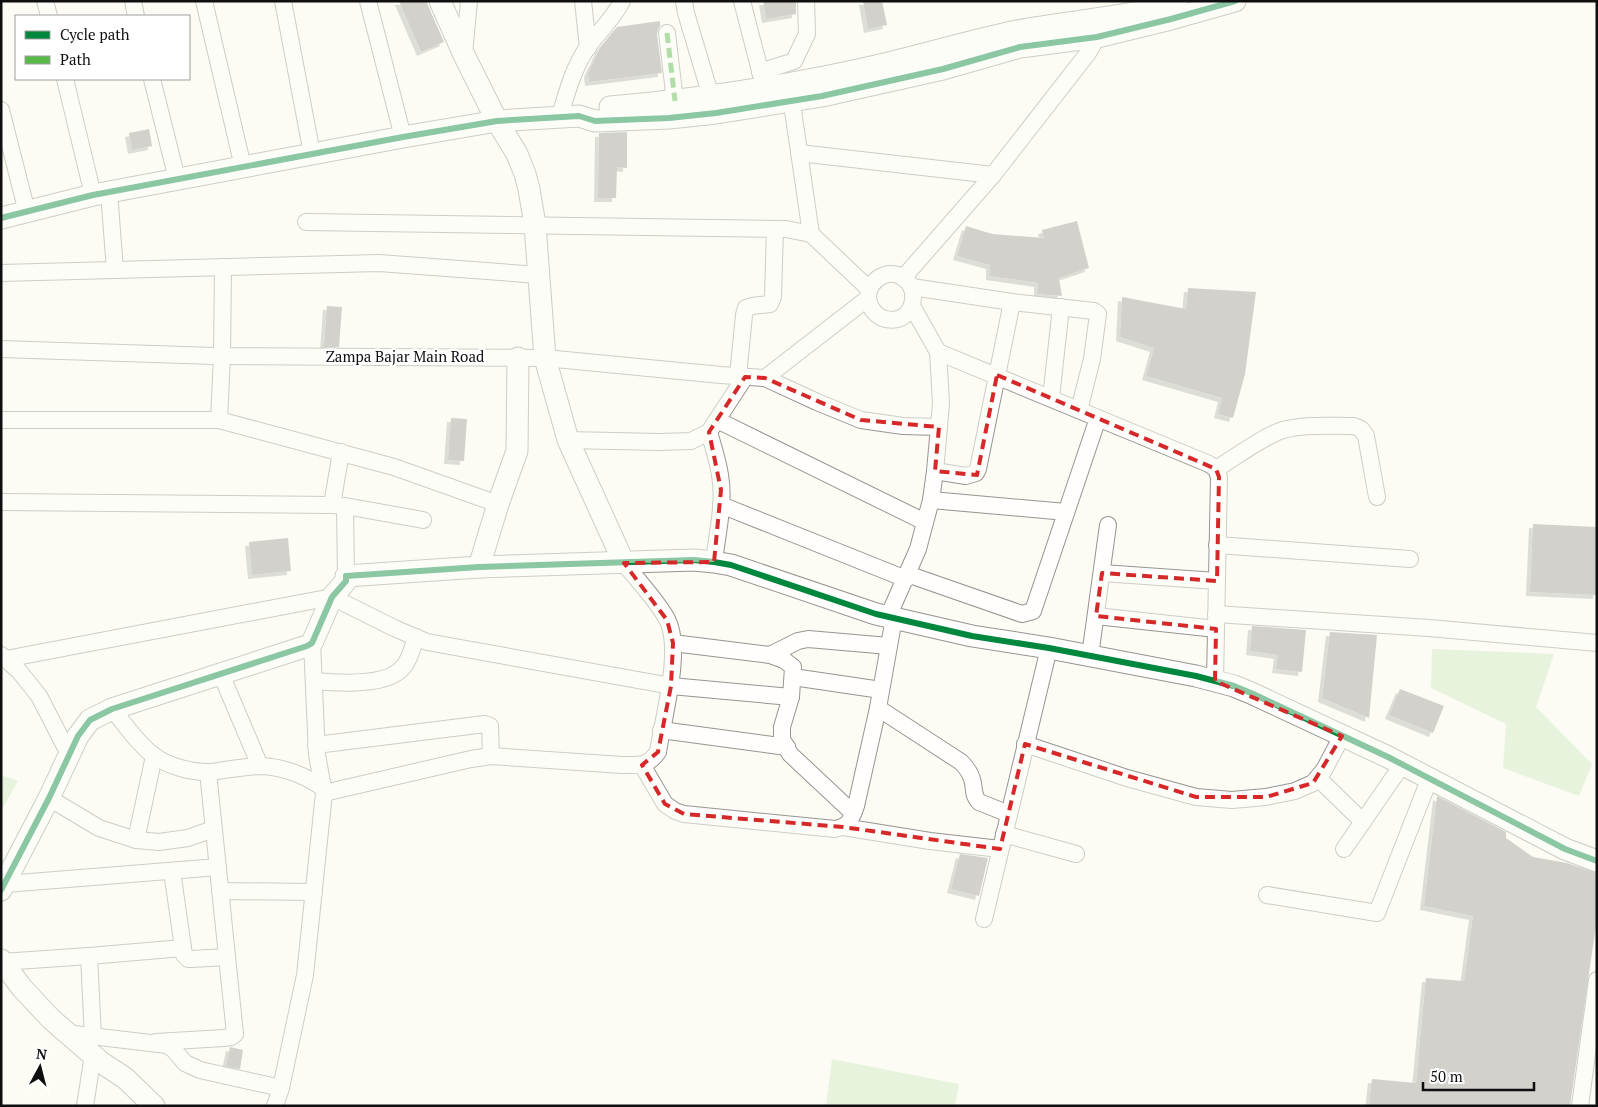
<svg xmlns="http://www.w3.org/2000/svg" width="1598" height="1107" font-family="'PT Serif',serif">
<defs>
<filter id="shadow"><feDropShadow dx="-4" dy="4" stdDeviation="0" flood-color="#0004"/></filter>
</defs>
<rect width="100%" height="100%" fill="#fcfbf4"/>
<g fill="#d0e8c2">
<path d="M1432,649l122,5 -18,53 56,57 -13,32 -76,-28 3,-44 -75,-36z"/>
<path d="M1,775l17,6 -17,30z"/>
<path d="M832,1059l127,25 -4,22h-129z"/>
</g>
<g fill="#9f9e99" filter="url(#shadow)">
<path d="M399,1h27l18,41 -23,10z"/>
<path d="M763,1h33v13l-30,5z"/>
<path d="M863,1h19l5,24 -19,4z"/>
<path d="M660,21v5l-2,4 -1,4 5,39 -73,9 -1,-9 12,-25 17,-21z"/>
<path d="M149,129l3,17 -20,4 -3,-17z"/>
<path d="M627,132v36l-10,-1 -1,31h-18l1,-65z"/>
<path d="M1077,221l12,47 -30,10 3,18 -24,-2v-11l-48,-7v-11l-33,-9 9,-30 26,8 52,4 -2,-8z"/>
<path d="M1188,288l68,4 -11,82 -12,44 -15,-4 4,-16 -76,-22 8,-28 -34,-11 2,-40 64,12z"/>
<path d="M327,306l15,1 -3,40h-15z"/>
<path d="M451,418l16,1 -3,42 -16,-1z"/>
<path d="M1533,524l64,3v68l-67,-3z"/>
<path d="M288,538l3,33 -39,4 -3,-33z"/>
<path d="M1252,626l54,4 -4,42 -26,-3 2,-14 -28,-4z"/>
<path d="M1330,632l47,3 -8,83 -47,-20z"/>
<path d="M1400,689l44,17 -11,27 -44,-18z"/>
<path d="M1437,796l69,36v6l27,19 34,6 30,10v45l-27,188h-201l3,-27 44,4 10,-105 38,3 9,-65 -49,-10z"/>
<path d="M960,854l28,4 -9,38 -28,-7z"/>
<path d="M230,1047l13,3 -3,19 -14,-3z"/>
</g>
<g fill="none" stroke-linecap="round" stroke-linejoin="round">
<defs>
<g id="minor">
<path d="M45,1l4,15"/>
<path d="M133,1l3,15"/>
<path d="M204,1l39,166"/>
<path d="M283,1l29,153"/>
<path d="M368,1l35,136"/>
<path d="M583,1l5,47"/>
<path d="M684,1l2,12 28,94"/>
<path d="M742,1l25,97"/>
<path d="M667,33l8,68"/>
<path d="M464,54l5,-53"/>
<path d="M760,72l34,-11 13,-27 -1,-33"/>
<path d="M65,79l28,116"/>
<path d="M152,79l25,100"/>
<path d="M790,90l21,144"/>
<path d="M1,110l26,102"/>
<path d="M560,116c7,-24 13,-47 27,-68 11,-16 27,-30 35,-47"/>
<path d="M799,153l194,22"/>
<path d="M109,192l6,78"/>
<path d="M306,222l480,7 25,5 58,55"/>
<path d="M1,273l378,-10 160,12"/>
<path d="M903,278l90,-103 95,-122 9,-16v-8"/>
<path d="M912,287l100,15 82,9 4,3 -6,45 -13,51"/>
<path d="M1,349l213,7 331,2 176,17 44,3 103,-80c0,-18 20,-31 36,-20 6,5 10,12 9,20 -1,29 -41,29 -45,0"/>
<path d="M938,352l271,112 7,5 3,8 -4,204"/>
<path d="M738,376l6,-61 2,-7 6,-2 18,-2 3,-7 2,-68"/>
<path d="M765,378l52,24 44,18 42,6 36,1"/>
<path d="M1051,398l10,-91"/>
<path d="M1,420h218l175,47 104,37"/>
<path d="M219,420l3,-64 1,-89"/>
<path d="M717,420l208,102"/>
<path d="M709,432c4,14 9,29 11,43 5,28 -3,59 -6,87"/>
<path d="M568,440l91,2 32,-1 18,-9 36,-55"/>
<path d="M341,452l-9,53 13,1 1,70"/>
<path d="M1216,469c17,-10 49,-34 67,-39 23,-6 48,-4 71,-4l7,3 5,7 11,61"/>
<path d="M935,471l31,5 10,-3 2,-4 34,-167"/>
<path d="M931,500l135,12"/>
<path d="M1,502l331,3"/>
<path d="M721,505l185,74"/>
<path d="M345,506l78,14"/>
<path d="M1217,545l193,14"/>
<path d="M1102,573l115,8"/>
<path d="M907,574l115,40 11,-3 65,-193"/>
<path d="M1216,614l213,14 168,15"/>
<path d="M1096,616l120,13"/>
<path d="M888,617l30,-68 13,-49 4,-29 4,-44 2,-24 -3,-51 -26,-46"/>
<path d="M673,643l97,12 14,5 9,7 -2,30 -9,30v12l8,15 63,59"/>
<path d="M1,655l18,16 20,25 31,60"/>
<path d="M770,655l28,-14 10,-2 81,7"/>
<path d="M1090,656l18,-131"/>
<path d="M6,659l326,-62 62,31 33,14 244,44 120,11"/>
<path d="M221,674l39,92"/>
<path d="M793,677l88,13"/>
<path d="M315,681c22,2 74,6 89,-15 6,-7 9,-20 12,-29"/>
<path d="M878,708l83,54c5,5 9,10 11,17 3,8 0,16 7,23l30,12"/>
<path d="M112,709c13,15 25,34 41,46 14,11 40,18 58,17 16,-2 34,-6 50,-6 22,1 43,9 61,21"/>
<path d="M661,730l126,17"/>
<path d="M1025,744l102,34 69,19 36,3 34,-3 29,-6 18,-8 11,-13 18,-34"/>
<path d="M316,745l169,-21 5,2 1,30"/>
<path d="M642,765l23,39 10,7 9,3 151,15c15,-3 16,-10 21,-23l22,-98 16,-90"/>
<path d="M1318,778l45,44"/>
<path d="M324,793l147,-34 20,-3 131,9c17,0 25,2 36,-13 5,-34 25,-103 9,-133 -11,-20 -29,-38 -43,-56"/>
<path d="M49,798l50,30 37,12 23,2 29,-4 25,-9"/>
<path d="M843,827l87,14 70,8"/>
<path d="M1004,834l72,20"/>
<path d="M136,840l18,-84"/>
<path d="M1344,849l58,-84"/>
<path d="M172,871l12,84 4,4h3l36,-2"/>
<path d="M5,884l213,-17"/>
<path d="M220,891l94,1"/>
<path d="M1267,895l110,18 52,-133"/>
<path d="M984,919l65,-271"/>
<path d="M89,956l4,81"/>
<path d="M2,962l87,-6 94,-8"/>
<path d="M66,1033l101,12 7,5 11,13 15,7 81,18"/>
<path d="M156,1042l68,-4 7,-1 4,-3 -27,-262"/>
<path d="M85,1106l8,-51"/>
<path d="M275,1106l6,-18 24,-113 19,-182 -7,-38 -5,-112"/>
<path d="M1580,1106l17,-126"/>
</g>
<g id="tertiary">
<path d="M440,1l24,54 33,66 20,33 8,20 4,15 6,36 10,133 23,82 56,123"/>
<path d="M610,107c90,-8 179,-21 266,-41 47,-11 93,-25 141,-35 53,-10 108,-13 160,-28"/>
<path d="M1,218l92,-23 310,-58 94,-16 82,-5 16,5 74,-3 47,-5 106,-17 121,-27 77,-22 77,-10 74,-18 64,-18"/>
<path d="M479,567l19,-63 19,-53 1,-93"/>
<path d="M1,890l48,-92 29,-62 12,-16 22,-11 195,-63 5,-3 20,-46 14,-16v-5l133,-9 215,-7 20,2 17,3 145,49 96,22 77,12 147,28 38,10 17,7 137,64 177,92 32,12"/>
<path d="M1,960l21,28 29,31 51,44 23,15 29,28"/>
</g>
</defs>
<use href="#minor" stroke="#969592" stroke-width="18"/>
<use href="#tertiary" stroke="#969592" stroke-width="23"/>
<use href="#minor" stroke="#fffefd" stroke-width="16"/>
<use href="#tertiary" stroke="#fffefd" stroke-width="21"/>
<path stroke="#58b947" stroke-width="5" stroke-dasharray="10 5" stroke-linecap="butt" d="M667,33l8,68"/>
<defs>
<g id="cycleway">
<path d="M1,218l92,-23 310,-58 94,-16 82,-5 16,5 74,-3 47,-5 106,-17 121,-27 77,-22 77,-10 74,-18 64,-18"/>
<path d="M1,890l48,-92 29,-62 12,-16 22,-11 195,-63 5,-3 20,-46 14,-16v-5l133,-9 215,-7 20,2 17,3 145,49 96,22 77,12 147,28 38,10 17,7 137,64 177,92 32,12"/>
</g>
</defs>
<use href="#cycleway" stroke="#fff" stroke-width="9"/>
<use href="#cycleway" stroke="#00873e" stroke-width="6"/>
</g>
<path d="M0 0H1598V1107H0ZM997,375l219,94 3,8 -2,104 -115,-8 -6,43 120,13 -1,52 127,55 -29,47 -47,14h-70l-171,-53 -25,105 -157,-22 -159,-13 -19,-10 -23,-39 16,-13 13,-66 2,-43 -6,-23 -43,-57 90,-1 7,-72 -12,-58 36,-55 20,1 96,42 78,7 -4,44 42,4z" fill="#fcfbf4" fill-opacity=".55" fill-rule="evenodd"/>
<path fill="none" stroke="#d62828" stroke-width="4" stroke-dasharray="10 6" stroke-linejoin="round" d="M997,375l219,94 3,8 -2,104 -115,-8 -6,43 120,13 -1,52 127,55 -29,47 -47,14h-70l-171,-53 -25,105 -157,-22 -159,-13 -19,-10 -23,-39 16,-13 13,-66 2,-43 -6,-23 -43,-57 90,-1 7,-72 -12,-58 36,-55 20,1 96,42 78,7 -4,44 42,4z"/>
<g text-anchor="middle" stroke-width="5" stroke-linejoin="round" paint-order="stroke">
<g font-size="15" fill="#0f0f0f" stroke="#fff">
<text x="405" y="362">Zampa Bajar Main Road</text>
</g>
</g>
<rect width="1598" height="1107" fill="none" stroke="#0f0f0f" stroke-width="5"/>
<rect x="15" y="15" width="175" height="65" fill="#ffffff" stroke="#9f9f9f"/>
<rect x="25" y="31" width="25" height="8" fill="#00873e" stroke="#9f9f9f"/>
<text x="60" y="40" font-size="15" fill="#0f0f0f">Cycle path</text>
<rect x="25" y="56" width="25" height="8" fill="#58b947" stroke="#9f9f9f"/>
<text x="60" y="65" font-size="15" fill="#0f0f0f">Path</text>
<g transform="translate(40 1067) rotate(7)" stroke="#ffffff" stroke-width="4" paint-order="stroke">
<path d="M0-4L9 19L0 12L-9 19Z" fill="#0f0f0f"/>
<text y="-8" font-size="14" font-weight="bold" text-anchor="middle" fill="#0f0f0f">N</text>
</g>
<path d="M1423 1082v8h111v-8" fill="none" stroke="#0f0f0f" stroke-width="2.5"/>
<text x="1430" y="1082" font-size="15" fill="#0f0f0f" stroke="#ffffff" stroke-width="4" paint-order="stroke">50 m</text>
</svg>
